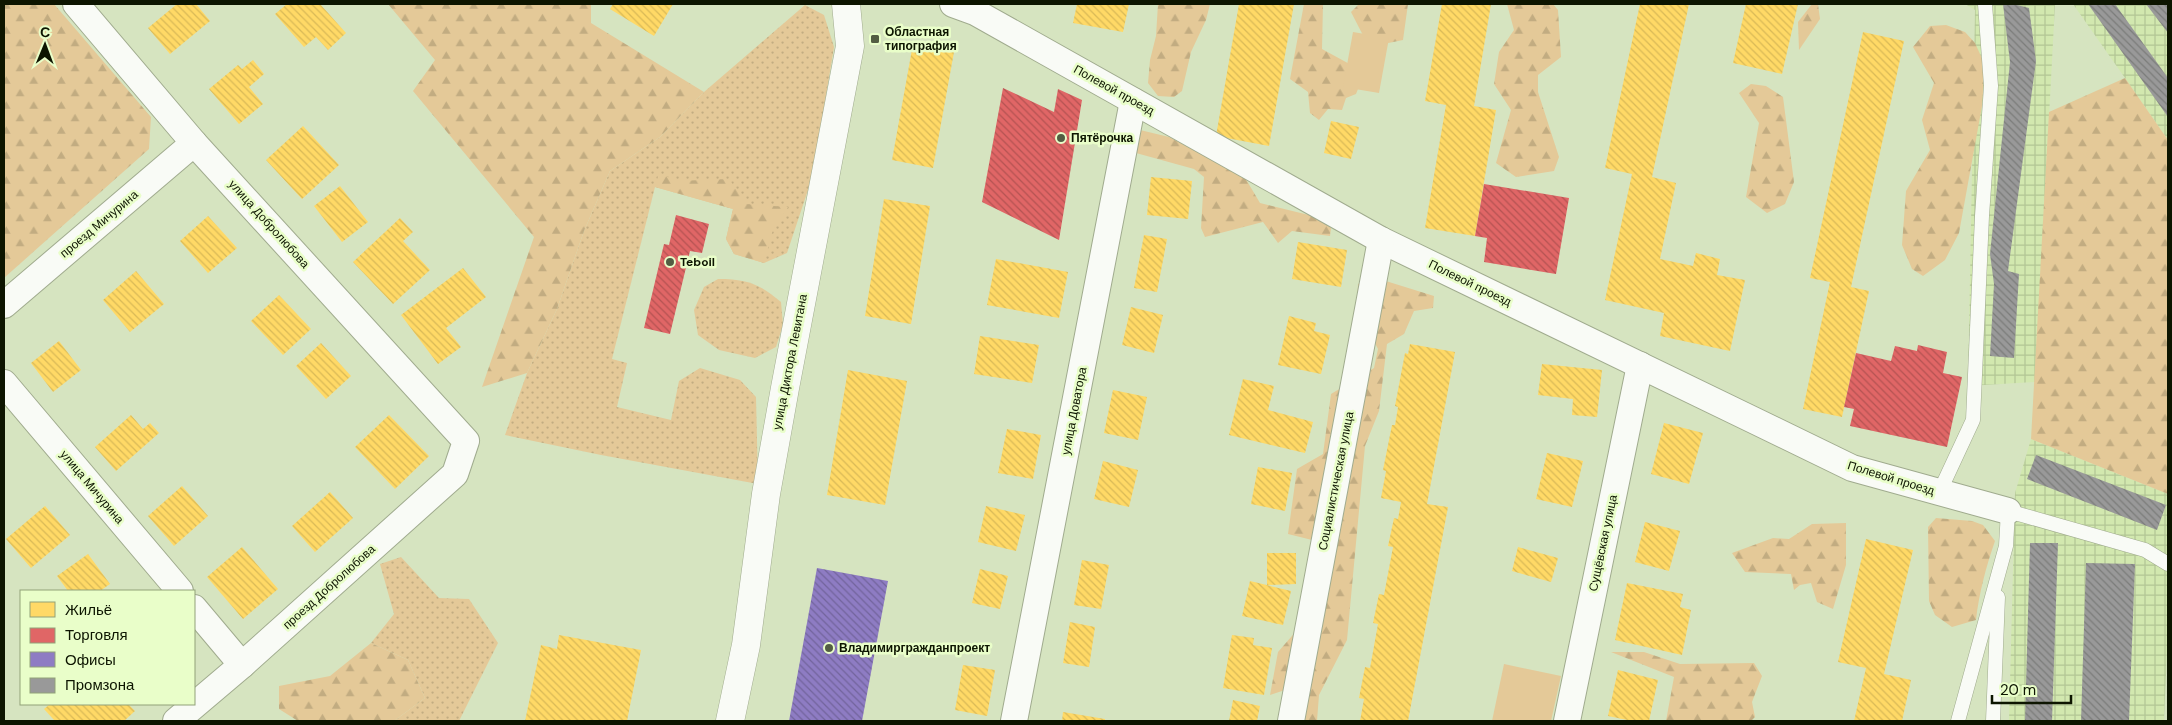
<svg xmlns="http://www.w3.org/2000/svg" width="2172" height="725" font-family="'DM Sans',sans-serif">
<defs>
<pattern id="industrial-grid" width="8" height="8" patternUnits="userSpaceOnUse" patternTransform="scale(1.25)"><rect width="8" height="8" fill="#d2e8af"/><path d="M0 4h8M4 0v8" fill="none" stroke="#b3c695"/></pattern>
<pattern id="grass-dots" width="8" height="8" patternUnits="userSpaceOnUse" patternTransform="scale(1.25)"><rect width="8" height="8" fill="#e4c998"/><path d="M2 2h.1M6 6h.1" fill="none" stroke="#c2ac81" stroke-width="1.8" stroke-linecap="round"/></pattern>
<pattern id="forest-firs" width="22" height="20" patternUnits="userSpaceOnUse" patternTransform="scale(1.25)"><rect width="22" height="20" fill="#e4c998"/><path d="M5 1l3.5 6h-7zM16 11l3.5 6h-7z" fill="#c2ac81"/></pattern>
<pattern id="homes-back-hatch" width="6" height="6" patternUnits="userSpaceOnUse" patternTransform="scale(1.25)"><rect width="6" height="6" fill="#ffd966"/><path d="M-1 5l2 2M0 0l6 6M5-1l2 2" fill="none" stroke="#d9b957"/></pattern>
<pattern id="shops-back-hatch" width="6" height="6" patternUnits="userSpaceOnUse" patternTransform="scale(1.25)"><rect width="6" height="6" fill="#e06666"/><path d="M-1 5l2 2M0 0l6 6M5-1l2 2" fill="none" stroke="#b45352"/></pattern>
<pattern id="offices-back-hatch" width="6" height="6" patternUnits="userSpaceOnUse" patternTransform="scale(1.25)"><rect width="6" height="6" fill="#8e7cc3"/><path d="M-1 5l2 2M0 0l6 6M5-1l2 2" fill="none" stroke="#72649c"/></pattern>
<pattern id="industry-back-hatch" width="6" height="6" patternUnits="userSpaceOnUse" patternTransform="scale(1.25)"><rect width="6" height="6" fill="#999"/><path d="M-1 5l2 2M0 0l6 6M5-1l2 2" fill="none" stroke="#7b7c7a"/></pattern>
</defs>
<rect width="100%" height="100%" fill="#d6e4c0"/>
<g fill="url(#industrial-grid)">
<path d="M1965,4h90l-20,378 -67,4 7,-376z"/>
<path d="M2073,4h95v136l-43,-62z"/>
<path d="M2031,439l137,55v133l-4,94h-155l6,-228z"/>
</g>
<g fill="url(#grass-dots)">
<path d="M805,5l19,10 10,32 -21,128 -26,78 -23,10 -30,-9 -8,-15 7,-30 -78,-22 -43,172 15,4 -10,44 54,13 8,-39 21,-13 40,12 16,17 2,87 -157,-29 -96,-20 22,-62 30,-64 27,-78 26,-60 50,-34 44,-45z"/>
<path d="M718,279c29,0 42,5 63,23l2,23 -7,22 -21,11 -36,-8 -21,-15 -4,-25 10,-23z"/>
<path d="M401,557l38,41 30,1 29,44 -39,78h-65l31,-23 -17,-38 -37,-17 23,-29 -14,-50z"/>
</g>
<g fill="url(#forest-firs)">
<path d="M4,4h50l97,113 -2,32 -145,129z"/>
<path d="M388,4h203v19l113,69 -44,45 -50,34 -26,60 -27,78 -30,64 -45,14 52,-150 -121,-146 22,-31z"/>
<path d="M1158,4h52l-4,16 -15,32 -9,39 -8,6 -16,-1 -10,-13 2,-23 6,-24z"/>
<path d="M1304,4h19l-1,45 33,18 7,12 -6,15 -10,4 -4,12 -14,-1 -9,11 -9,-7 -2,-21 -18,-13z"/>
<path d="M1359,4h49l-5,36 -34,7 -18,-35z"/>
<path d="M1507,4h46l5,6 3,47 -23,18v17l21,65 -5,14 -38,6 -20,-14 15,-53 -17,-26 5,-32 15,-22z"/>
<path d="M1812,4h6l2,15 -21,31 -1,-28z"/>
<path d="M1946,25l19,7 10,11 10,22 -3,41 -23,127 -14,27 -22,16 -11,-7 -10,-24 4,-54 24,-41 -8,-30 12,-37 -21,-36 17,-21z"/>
<path d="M2125,78l43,62v354l-137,-55 18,-327z"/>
<path d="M1751,84l15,2 17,11 11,85 -9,22 -18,9 -21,-16 13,-74 -20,-30z"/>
<path d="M1136,129l33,8 75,39 16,27 57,14 14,11 -1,8 -38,-5 -14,12 -15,-21 -58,15 -4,-9 3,-51 -10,-8 -58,-16z"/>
<path d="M659,173l18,8 52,-2 17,25 42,3 -15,23 -9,33 -30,-9 -8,-15 7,-30 -78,-22z"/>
<path d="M1373,277l61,19 -1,12 -19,3 -10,23 -17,10 -8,67 -14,35 -18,194 -28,55 -2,26h-16l5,-38 -36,12 8,-43 20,-23 18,-88 -28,-7 9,-65 26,-15 8,-60 43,-26 4,-19 -21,-41 1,-24z"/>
<path d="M1936,518l36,3 11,4 12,16c-9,26 -16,52 -19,79l-24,7 -17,-12 -6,-14 -1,-74z"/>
<path d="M1846,523v42l-13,44 -16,-7 -6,-19 -11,2 -6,5 -3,-16 -46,-2 -13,-19 41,-15 16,1 23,-15z"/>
<path d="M371,643l37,17 17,38 -31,23h-96l-19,-12v-23l51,-10z"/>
<path d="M1611,652h33l36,12 74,-1 8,13 -10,26 3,15 -4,4h-85l8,-44z"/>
</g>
<g fill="#e4c998">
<path d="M1353,32l36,6 -10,55 -36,-6z"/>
<path d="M1504,664l57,12 -10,45h-59z"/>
</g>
<g fill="url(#homes-back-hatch)">
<path d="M177,4h19l14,17 -40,33 -22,-26z"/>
<path d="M287,4h33l26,29 -18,17 -12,-13 -12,10 -29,-33z"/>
<path d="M613,4h60l-19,32 -44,-27z"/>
<path d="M1077,4h52l-6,28 -50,-9z"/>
<path d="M1239,4h55l-25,142 -53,-10z"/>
<path d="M1442,4h49l-17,102 22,4 -21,126 -50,-8 21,-123 -21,-4z"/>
<path d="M1640,4h49l-37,173 24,6 -16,76 33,7 3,-13 24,6 -3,16 28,5 -15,71 -70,-15 4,-23 -59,-13 27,-126 -27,-6z"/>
<path d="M1746,4h52l-16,70 -49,-11z"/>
<path d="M1863,32l41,9 -53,246 18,4 -27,126 -39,-8 27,-127 -20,-4z"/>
<path d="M913,44l41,8 -21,116 -41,-8z"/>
<path d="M253,60l11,14 -15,13 14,17 -24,20 -30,-35 29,-24 4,4z"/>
<path d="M1331,121l28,6 -8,32 -27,-6z"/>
<path d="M303,126l36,39 -37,34 -36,-39z"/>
<path d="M1151,177l41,4 -4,38 -41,-4z"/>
<path d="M340,186l28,36 -26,20 -28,-36z"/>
<path d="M884,199l46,7 -19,118 -46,-8z"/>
<path d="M208,216l29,32 -29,25 -28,-32z"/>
<path d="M400,218l13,14 -10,9 27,29 -37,34 -40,-42z"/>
<path d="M1144,235l23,4 -10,53 -23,-4z"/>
<path d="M1298,242l49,8 -6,37 -49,-8z"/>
<path d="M996,259l72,13 -9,46 -72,-13z"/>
<path d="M463,268l23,29 -40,31 15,19 -23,17 -37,-49z"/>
<path d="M136,271l28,33 -34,28 -27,-32z"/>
<path d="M279,295l32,34 -28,26 -32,-34z"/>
<path d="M1131,307l32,8 -9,38 -32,-8z"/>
<path d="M1289,316l27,7 -2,8 16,4 -9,39 -43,-9z"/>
<path d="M980,336l59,9 -7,38 -58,-9z"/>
<path d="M59,341l22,29 -28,22 -22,-29z"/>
<path d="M321,343l30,33 -25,23 -30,-33z"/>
<path d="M1410,344l45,8 -28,152 21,3 -40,214h-48l4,-22 -5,-1 6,-31 5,1 8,-44 -5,-1 6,-29 5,1 9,-48 -5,-1 6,-28 4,1 3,-17 -20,-4 5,-27 -3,-1 9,-45h3l3,-18 -3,-1 10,-53 3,1z"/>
<path d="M1542,364l60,6 -5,47 -25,-2 1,-16 -35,-4z"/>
<path d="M848,370l59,11 -22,124 -58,-10z"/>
<path d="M1243,379l31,7 -6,24 45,12 -8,31 -76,-18z"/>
<path d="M1113,390l34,7 -9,43 -34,-7z"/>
<path d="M131,415l12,14 7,-6 9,10 -43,38 -21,-24z"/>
<path d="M389,415l40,41 -34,33 -40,-42z"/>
<path d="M1664,423l39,10 -14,51 -38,-10z"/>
<path d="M1007,429l34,6 -8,44 -35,-6z"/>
<path d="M1547,453l36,8 -11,46 -36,-8z"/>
<path d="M1103,461l35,9 -9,37 -35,-8z"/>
<path d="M1258,467l34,6 -7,38 -34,-7z"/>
<path d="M182,486l26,30 -34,30 -26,-30z"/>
<path d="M330,492l23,26 -38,34 -23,-26z"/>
<path d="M45,506l25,29 -39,33 -25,-29z"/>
<path d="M986,506l39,9 -9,36 -38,-9z"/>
<path d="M1645,522l35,9 -11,40 -34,-9z"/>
<path d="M1866,539l47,11 -29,124 27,6 -9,41h-48l12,-53 -28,-6z"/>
<path d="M242,547l36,42 -35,30 -36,-42z"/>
<path d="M1518,547l40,11 -7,24 -39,-11z"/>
<path d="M1267,553h29v31l-29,1z"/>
<path d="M88,554l22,30 -10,7h-32l-11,-15z"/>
<path d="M1082,560l27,5 -8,44 -27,-4z"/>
<path d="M980,569l28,7 -8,33 -28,-6z"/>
<path d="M1250,581l41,10 -8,34 -41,-9z"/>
<path d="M1627,583l56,11 -3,13 11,3 -9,45 -67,-15z"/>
<path d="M1070,622l25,5 -6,40 -26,-4z"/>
<path d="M559,635l82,15 -14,71h-102l16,-76 16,4z"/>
<path d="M1232,635l22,3 -1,7 19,3 -8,47 -41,-7z"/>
<path d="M963,665l32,5 -8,46 -32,-6z"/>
<path d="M1618,670l40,10 -9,41h-17l-24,-5z"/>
<path d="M1233,700l27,6 -3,15h-28z"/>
<path d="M50,704h78l7,7 -11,10h-69l-11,-12z"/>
<path d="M1063,712l42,7v2h-43z"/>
</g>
<g fill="url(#shops-back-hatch)">
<path d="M1003,88l51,24 4,-23 24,11 -23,140 -77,-38z"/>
<path d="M1484,184l85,14 -13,76 -72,-12 3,-24 -12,-2z"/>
<path d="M676,215l33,9 -7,29 -12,-2 -20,83 -26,-6 20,-84 5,1z"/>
<path d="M1918,345l29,7 -4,21 19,4 -15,70 -97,-21 4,-17 -10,-2 12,-54 35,8 4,-15 22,5z"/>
</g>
<path fill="url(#offices-back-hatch)" d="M817,568l71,13 -26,140h-73z"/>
<g fill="url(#industry-back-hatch)">
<path d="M2003,4h10l16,4 7,53 -28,210 11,3 -5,84 -24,-2 4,-72 -4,-30 20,-192z"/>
<path d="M2088,4h27l53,74v39z"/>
<path d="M2146,4h22v29z"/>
<path d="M2036,455l130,50 -9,25 -130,-51z"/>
<path d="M2030,543h28l-6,178h-27z"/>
<path d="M2086,563l49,1 -6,157h-48z"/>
</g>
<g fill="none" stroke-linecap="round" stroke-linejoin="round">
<defs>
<g id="service">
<path d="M1939,493l34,-73 9,-204 9,-130 -6,-82"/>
<path d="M1958,721l48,-175 2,-35 137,39 23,14"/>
<path d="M1993,721l5,-124"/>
</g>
<g id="minor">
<path d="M76,4l118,139 272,298 -11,33 -213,191 -66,56"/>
<path d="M953,4l22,8 406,228 366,177 105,51 156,43"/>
<path d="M4,305l190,-162"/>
<path d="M4,383l176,208"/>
<path d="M194,608l48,57"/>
<path d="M1014,721l119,-620"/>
<path d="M1291,721l90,-481"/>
<path d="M1567,721l73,-356"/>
</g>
<path id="tertiary" d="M730,721l16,-76 20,-151 19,-106 65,-342 -4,-42"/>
</defs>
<use href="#service" stroke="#a0ab8e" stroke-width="15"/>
<use href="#minor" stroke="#a0ab8e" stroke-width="28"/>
<use href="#tertiary" stroke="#a0ab8e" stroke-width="29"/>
<use href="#service" stroke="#f9fbf6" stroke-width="14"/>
<use href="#minor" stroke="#f9fbf6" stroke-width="26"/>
<use href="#tertiary" stroke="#f9fbf6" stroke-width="28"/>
</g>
<g fill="#535d43" stroke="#e9fec9" stroke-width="2">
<rect x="870" y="34" width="10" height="10" rx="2.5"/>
<circle cx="1061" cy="138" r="5"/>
<circle cx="670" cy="262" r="5"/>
<circle cx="829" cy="648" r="5"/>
</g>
<g text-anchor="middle" stroke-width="5" stroke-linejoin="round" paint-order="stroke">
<g font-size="12" font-weight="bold" fill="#0d1500" stroke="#e9fec9" text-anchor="start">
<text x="885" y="36">Областная<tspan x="885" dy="14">типография</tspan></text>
<text x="1071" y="142">Пятёрочка</text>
<text x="680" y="266">Teboil</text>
<text x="839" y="652">Владимиргражданпроект</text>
</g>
<g font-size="12" fill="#0d1500" stroke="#e9fec9">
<text transform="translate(1114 90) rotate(29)" y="4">Полевой проезд</text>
<text transform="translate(99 224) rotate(-40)" y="4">проезд Мичурина</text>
<text transform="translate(269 224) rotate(48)" y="4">улица Добролюбова</text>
<text transform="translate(1470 283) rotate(26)" y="4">Полевой проезд</text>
<text transform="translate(790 362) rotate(-79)" y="4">улица Диктора Левитана</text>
<text transform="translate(1074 411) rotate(-79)" y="4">улица Доватора</text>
<text transform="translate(1891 478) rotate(17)" y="4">Полевой проезд</text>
<text transform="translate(1336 481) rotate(-79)" y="4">Социалистическая улица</text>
<text transform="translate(92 487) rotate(50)" y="4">улица Мичурина</text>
<text transform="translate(1603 543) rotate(-78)" y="4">Сущёвская улица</text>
<text transform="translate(329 587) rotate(-42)" y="4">проезд Добролюбова</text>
</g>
</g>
<rect width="2172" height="725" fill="none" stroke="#0d1500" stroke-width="10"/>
<rect x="20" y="590" width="175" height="115" fill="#e9fec9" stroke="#91a179"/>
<rect x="30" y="602" width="25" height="15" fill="#ffd966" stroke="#91a179"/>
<text x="65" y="615" font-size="15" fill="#0d1500">Жильё</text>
<rect x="30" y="628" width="25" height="15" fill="#e06666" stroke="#91a179"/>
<text x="65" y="640" font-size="15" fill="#0d1500">Торговля</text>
<rect x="30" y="652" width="25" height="15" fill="#8e7cc3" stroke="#91a179"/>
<text x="65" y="665" font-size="15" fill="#0d1500">Офисы</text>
<rect x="30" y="678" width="25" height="15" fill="#999999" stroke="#91a179"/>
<text x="65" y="690" font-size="15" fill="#0d1500">Промзона</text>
<g transform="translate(45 45) rotate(1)" stroke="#e9fec9" stroke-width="4" paint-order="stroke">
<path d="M0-4L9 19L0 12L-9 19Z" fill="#0d1500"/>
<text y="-8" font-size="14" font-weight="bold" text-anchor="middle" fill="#0d1500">С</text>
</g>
<path d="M1992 695v8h79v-8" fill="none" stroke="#0d1500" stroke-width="2.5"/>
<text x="2000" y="695" font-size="15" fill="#0d1500" stroke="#e9fec9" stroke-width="4" paint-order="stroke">20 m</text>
</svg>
